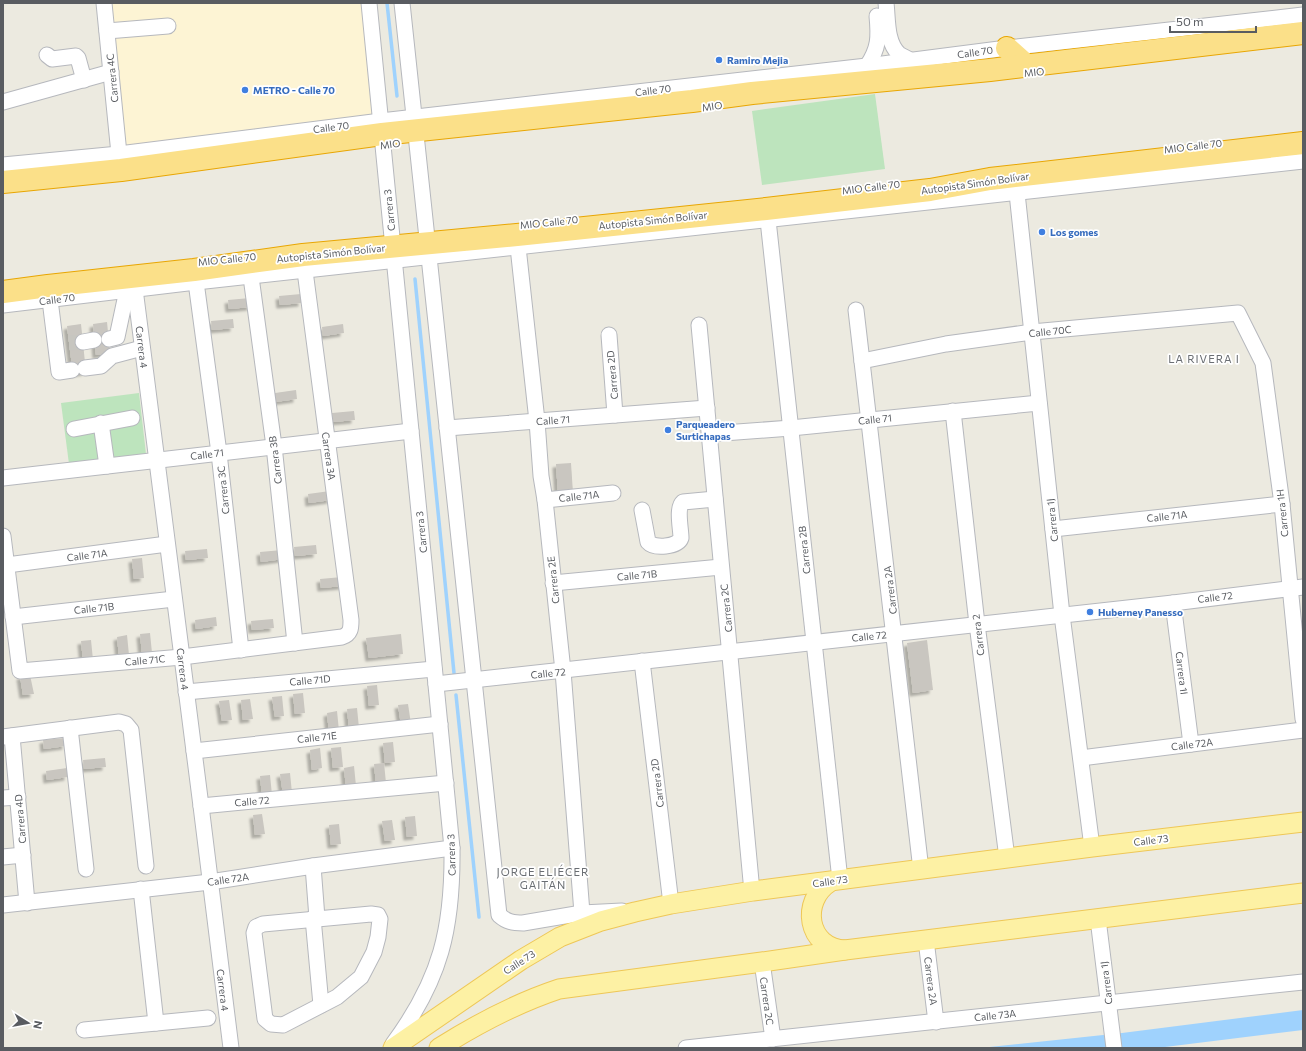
<svg xmlns="http://www.w3.org/2000/svg" width="1306" height="1051" font-family="Commissioner,sans-serif">
<defs>
<filter id="shadow"><feDropShadow dx="-3.5" dy="3.5" stdDeviation="1" flood-color="#0004"/></filter>
</defs>
<rect width="100%" height="100%" fill="#eceae0"/>
<path fill="#fdf4d4" d="M104,3h265l12,118 -262,33z"/>
<g fill="#bde4bd">
<path d="M875,94l10,75 -123,16 -10,-74z"/>
<path d="M139,393l7,61 -77,10 -8,-61z"/>
</g>
<path fill="#9fd2fd" d="M1303,1010v20l-146,18h-177l142,-15z"/>
<g fill="none" stroke-linecap="round" stroke-linejoin="round">
<g stroke="#9fd2fd" stroke-width="3.5">
<path d="M387,3l10,93"/>
<path d="M415,279l39,394"/>
<path d="M456,695l23,222"/>
</g>
</g>
<g fill="#c9c6c0" filter="url(#shadow)">
<path d="M301,294l1,9 -22,2 -1,-9z"/>
<path d="M250,298l1,9 -22,2 -1,-9z"/>
<path d="M233,319l1,9 -22,2 -1,-9z"/>
<path d="M107,322l3,31 -14,2 -3,-31z"/>
<path d="M81,324l5,48 -13,2 -6,-48z"/>
<path d="M343,324l1,9 -21,3 -1,-9z"/>
<path d="M296,390l1,9 -22,3v-9z"/>
<path d="M354,411l1,9 -22,2 -1,-9z"/>
<path d="M571,463l2,30 -15,1 -2,-30z"/>
<path d="M330,491l1,9 -22,3 -1,-9z"/>
<path d="M316,545l1,9 -22,2 -1,-9z"/>
<path d="M207,549l1,9 -22,2 -1,-9z"/>
<path d="M282,550l1,9 -22,3 -1,-10z"/>
<path d="M142,558l2,20 -10,1 -2,-20z"/>
<path d="M342,577l1,9 -22,2 -1,-9z"/>
<path d="M216,617l1,9 -21,3 -1,-9z"/>
<path d="M273,619l1,9 -22,2 -1,-9z"/>
<path d="M150,633l2,20 -10,1 -2,-20z"/>
<path d="M401,634l2,20 -34,4 -3,-20z"/>
<path d="M127,635l2,20 -10,2 -2,-20z"/>
<path d="M91,640l2,20 -10,1 -2,-20z"/>
<path d="M927,640l6,50 -20,3 -6,-50z"/>
<path d="M30,675l4,19 -11,1 -3,-19z"/>
<path d="M377,685l2,20 -10,1 -2,-20z"/>
<path d="M303,693l2,20 -10,1 -2,-20z"/>
<path d="M282,696l2,20 -9,1 -3,-20z"/>
<path d="M250,699l3,20 -10,1 -2,-20z"/>
<path d="M229,700l3,20 -10,1 -3,-20z"/>
<path d="M408,704l3,20 -10,1 -3,-20z"/>
<path d="M357,708l2,20 -10,1 -2,-20z"/>
<path d="M337,711l2,20 -10,2 -2,-20z"/>
<path d="M65,738l1,8 -22,3 -1,-9z"/>
<path d="M393,742l2,20 -10,1 -2,-20z"/>
<path d="M341,747l2,20 -10,1 -2,-20z"/>
<path d="M320,748l2,20 -10,2 -2,-20z"/>
<path d="M105,758l1,9 -22,2 -1,-9z"/>
<path d="M384,763l2,20 -10,1 -2,-20z"/>
<path d="M354,766l2,20 -10,2 -2,-20z"/>
<path d="M67,768l1,9 -21,3 -1,-9z"/>
<path d="M290,773l2,20 -9,1 -3,-20z"/>
<path d="M270,775l2,20 -10,1 -2,-20z"/>
<path d="M262,814l3,20 -10,1 -2,-20z"/>
<path d="M415,816l2,20 -10,1 -2,-20z"/>
<path d="M392,820l3,20 -10,1 -3,-20z"/>
<path d="M339,824l2,20 -10,1 -2,-20z"/>
</g>
<g fill="none" stroke-linecap="round" stroke-linejoin="round">
<path stroke="#c7c6c0" stroke-width="15" stroke-dasharray="15 8" stroke-linecap="butt" d="M69,343l14,-1"/>
<defs>
<g id="minor">
<path d="M104,3l15,151"/>
<path d="M369,3l83,845c1,80 -11,131 -59,196"/>
<path d="M402,3l97,912c8,7 14,8 24,8l59,-10 40,-2"/>
<path d="M886,3c2,16 0,39 13,51 3,2 8,4 11,6"/>
<path d="M107,31l61,-5"/>
<path d="M47,55l5,4 24,-3 2,2 6,22"/>
<path d="M867,66c12,-18 12,-29 10,-50"/>
<path d="M3,102l108,-30"/>
<path d="M3,165l116,-11 262,-33 486,-55 140,-18 296,-33"/>
<path d="M1017,193l45,422 30,232"/>
<path d="M768,220l72,660"/>
<path d="M518,247l19,174 4,55 4,24 18,171 19,242"/>
<path d="M251,277l23,169 21,197"/>
<path d="M196,282l23,171 22,197"/>
<path d="M135,289l66,517 30,242"/>
<path d="M50,300l9,72 13,-2"/>
<path d="M3,305l193,-23 1107,-121"/>
<path d="M856,310l65,560"/>
<path d="M699,325c17,185 36,370 52,556l2,10"/>
<path d="M609,335l6,80"/>
<path d="M109,339l8,-2 10,-47"/>
<path d="M83,342l11,-2"/>
<path d="M862,361l84,-17 86,-12 206,-19 25,50 19,141 21,215"/>
<path d="M85,368l16,-2 11,-10 30,-8"/>
<path d="M953,411l24,213 30,234"/>
<path d="M101,423l6,43"/>
<path d="M447,428l260,-20"/>
<path d="M74,429l58,-11"/>
<path d="M710,434l81,-6 248,-25"/>
<path d="M3,478l408,-47"/>
<path d="M545,500l68,-7"/>
<path d="M642,510l6,32c6,7 30,5 33,-4 0,-9 -5,-30 2,-36l32,-3"/>
<path d="M1053,529l229,-25"/>
<path d="M3,536l17,135 162,-14 160,-20c9,-3 9,-9 9,-17l-46,-349"/>
<path d="M7,565l160,-21"/>
<path d="M553,583l168,-16"/>
<path d="M1173,603l18,141"/>
<path d="M13,617l161,-18"/>
<path d="M642,661l29,243"/>
<path d="M436,684l737,-81 130,-16"/>
<path d="M186,692l248,-23"/>
<path d="M70,728l16,141"/>
<path d="M12,736l15,167"/>
<path d="M3,737l116,-15 7,2 5,6 15,136"/>
<path d="M194,751l246,-27"/>
<path d="M1081,758l222,-28"/>
<path d="M3,798l15,-1"/>
<path d="M201,806l245,-23"/>
<path d="M3,857l20,-2"/>
<path d="M313,866l4,52"/>
<path d="M141,889l15,134"/>
<path d="M3,905l207,-23 103,-16 139,-18"/>
<path d="M371,914l7,1 2,4 -2,18 -4,15 -13,25 -24,20 -54,28 -12,-1 -6,-5 -11,-86 2,-6 7,-3z"/>
<path d="M313,918l8,87"/>
<path d="M1098,919l16,129"/>
<path d="M926,940l10,82"/>
<path d="M762,962l11,77"/>
<path d="M84,1030l124,-12"/>
<path d="M686,1048l617,-66"/>
</g>
<g id="major">
<path d="M830,882c-30,19 -23,66 15,68"/>
<path d="M393,1048l128,-88 39,-23 41,-16 34,-9 36,-8 82,-13 339,-44 211,-25"/>
<path d="M439,1048c38,-24 78,-45 120,-59l203,-27 83,-12 458,-57"/>
</g>
<g id="highway">
<path d="M1007,48l19,17"/>
<path d="M3,182l118,-12 261,-36 310,-33 60,-8 238,-23 313,-37"/>
<path d="M3,292l45,-6 146,-16 109,-15 214,-20 249,-26 164,-19 60,-11 313,-36"/>
</g>
</defs>
<use href="#minor" stroke="#b6b8bd" stroke-width="17"/>
<use href="#major" stroke="#eec757" stroke-width="21"/>
<use href="#highway" stroke="#e8a604" stroke-width="24"/>
<use href="#minor" stroke="#fff" stroke-width="15"/>
<use href="#major" stroke="#fdf1a4" stroke-width="19"/>
<use href="#highway" stroke="#fbe089" stroke-width="22"/>
</g>
<g fill="#3f7fe0" stroke="#fff" stroke-width="1.5">
<circle cx="719" cy="60" r="4"/>
<circle cx="245" cy="90" r="4"/>
<circle cx="1042" cy="232" r="4"/>
<circle cx="668" cy="430" r="4"/>
<circle cx="1090" cy="612" r="4"/>
</g>
<g text-anchor="middle" stroke-width="3.5" stroke-linejoin="round" paint-order="stroke">
<g font-size="10" fill="#595c61" stroke="#fff">
<text transform="translate(975 52) rotate(-8)" y="4">Calle 70</text>
<text transform="translate(1034 72) rotate(-6)" y="4">MIO</text>
<text transform="translate(112 78) rotate(-96)" y="4">Carrera 4C</text>
<text transform="translate(653 90) rotate(-7)" y="4">Calle 70</text>
<text transform="translate(712 106) rotate(-8)" y="4">MIO</text>
<text transform="translate(331 127) rotate(-7)" y="4">Calle 70</text>
<text transform="translate(390 144) rotate(-8)" y="4">MIO</text>
<text transform="translate(1193 146) rotate(-7)" y="4">MIO Calle 70</text>
<text transform="translate(975 183) rotate(-8)" y="4">Autopista Simón Bolívar</text>
<text transform="translate(871 187) rotate(-7)" y="4">MIO Calle 70</text>
<text transform="translate(389 210) rotate(-96)" y="4">Carrera 3</text>
<text transform="translate(653 220) rotate(-6)" y="4">Autopista Simón Bolívar</text>
<text transform="translate(549 222) rotate(-6)" y="4">MIO Calle 70</text>
<text transform="translate(331 253) rotate(-6)" y="4">Autopista Simón Bolívar</text>
<text transform="translate(227 259) rotate(-6)" y="4">MIO Calle 70</text>
<text transform="translate(57 299) rotate(-7)" y="4">Calle 70</text>
<text transform="translate(1050 331) rotate(-6)" y="4">Calle 70C</text>
<text transform="translate(142 347) rotate(83)" y="4">Carrera 4</text>
<text transform="translate(612 375) rotate(-95)" y="4">Carrera 2D</text>
<text transform="translate(875 419) rotate(-6)" y="4">Calle 71</text>
<text transform="translate(553 420) rotate(-4)" y="4">Calle 71</text>
<text transform="translate(207 454) rotate(-7)" y="4">Calle 71</text>
<text transform="translate(329 456) rotate(82)" y="4">Carrera 3A</text>
<text transform="translate(275 460) rotate(-97)" y="4">Carrera 3B</text>
<text transform="translate(223 490) rotate(-96)" y="4">Carrera 3C</text>
<text transform="translate(579 496) rotate(-6)" y="4">Calle 71A</text>
<text transform="translate(1282 513) rotate(-96)" y="4">Carrera 1H</text>
<text transform="translate(1167 516) rotate(-6)" y="4">Calle 71A</text>
<text transform="translate(1052 520) rotate(-96)" y="4">Carrera 1J</text>
<text transform="translate(421 532) rotate(-96)" y="4">Carrera 3</text>
<text transform="translate(804 550) rotate(-96)" y="4">Carrera 2B</text>
<text transform="translate(87 555) rotate(-7)" y="4">Calle 71A</text>
<text transform="translate(637 575) rotate(-5)" y="4">Calle 71B</text>
<text transform="translate(553 580) rotate(-96)" y="4">Carrera 2E</text>
<text transform="translate(890 590) rotate(-97)" y="4">Carrera 2A</text>
<text transform="translate(1215 597) rotate(-7)" y="4">Calle 72</text>
<text transform="translate(94 608) rotate(-6)" y="4">Calle 71B</text>
<text transform="translate(726 608) rotate(-96)" y="4">Carrera 2C</text>
<text transform="translate(978 635) rotate(-97)" y="4">Carrera 2</text>
<text transform="translate(869 636) rotate(-6)" y="4">Calle 72</text>
<text transform="translate(145 660) rotate(-5)" y="4">Calle 71C</text>
<text transform="translate(183 669) rotate(83)" y="4">Carrera 4</text>
<text transform="translate(548 673) rotate(-6)" y="4">Calle 72</text>
<text transform="translate(1182 673) rotate(83)" y="4">Carrera 1I</text>
<text transform="translate(310 680) rotate(-5)" y="4">Calle 71D</text>
<text transform="translate(317 737) rotate(-6)" y="4">Calle 71E</text>
<text transform="translate(1192 744) rotate(-7)" y="4">Calle 72A</text>
<text transform="translate(657 783) rotate(-97)" y="4">Carrera 2D</text>
<text transform="translate(252 801) rotate(-5)" y="4">Calle 72</text>
<text transform="translate(20 819) rotate(-95)" y="4">Carrera 4D</text>
<text transform="translate(1151 840) rotate(-7)" y="4">Calle 73</text>
<text transform="translate(451 855) rotate(-92)" y="4">Carrera 3</text>
<text transform="translate(228 879) rotate(-8)" y="4">Calle 72A</text>
<text transform="translate(830 881) rotate(-8)" y="4">Calle 73</text>
<text transform="translate(519 962) rotate(-33)" y="4">Calle 73</text>
<text transform="translate(931 981) rotate(83)" y="4">Carrera 2A</text>
<text transform="translate(1106 983) rotate(-97)" y="4">Carrera 1J</text>
<text transform="translate(223 990) rotate(83)" y="4">Carrera 4</text>
<text transform="translate(767 1001) rotate(82)" y="4">Carrera 2C</text>
<text transform="translate(995 1015) rotate(-6)" y="4">Calle 73A</text>
</g>
<g font-size="10" font-weight="bold" fill="#366cbe" stroke="#fff" text-anchor="start">
<text x="727" y="64">Ramiro Mejia</text>
<text x="253" y="94">METRO - Calle 70</text>
<text x="1050" y="236">Los gomes</text>
<text x="676" y="428">Parqueadero<tspan x="676" dy="12">Surtichapas</tspan></text>
<text x="1098" y="616">Huberney Panesso</text>
</g>
<g font-size="11" letter-spacing="1" fill="#6a6e73" stroke="#fff">
<text x="1204" y="363">LA RIVERA I</text>
<text x="543" y="876">JORGE ELIÉCER<tspan x="543" dy="13">GAITÁN</tspan></text>
</g>
</g>
<rect width="1306" height="1051" fill="none" stroke="#595c61" stroke-width="8"/>
<g transform="translate(28 1023) rotate(101)" stroke="#ffffff" stroke-width="3" paint-order="stroke">
<path d="M0-3L7 15L0 10L-7 15Z" fill="#595c61"/>
<text y="-6" font-size="11" font-weight="bold" text-anchor="middle" fill="#595c61">N</text>
</g>
<path d="M1170 26v6h86v-6" fill="none" stroke="#595c61" stroke-width="2"/>
<text x="1176" y="26" font-size="12" fill="#595c61" stroke="#ffffff" stroke-width="3" paint-order="stroke">50 m</text>
</svg>
